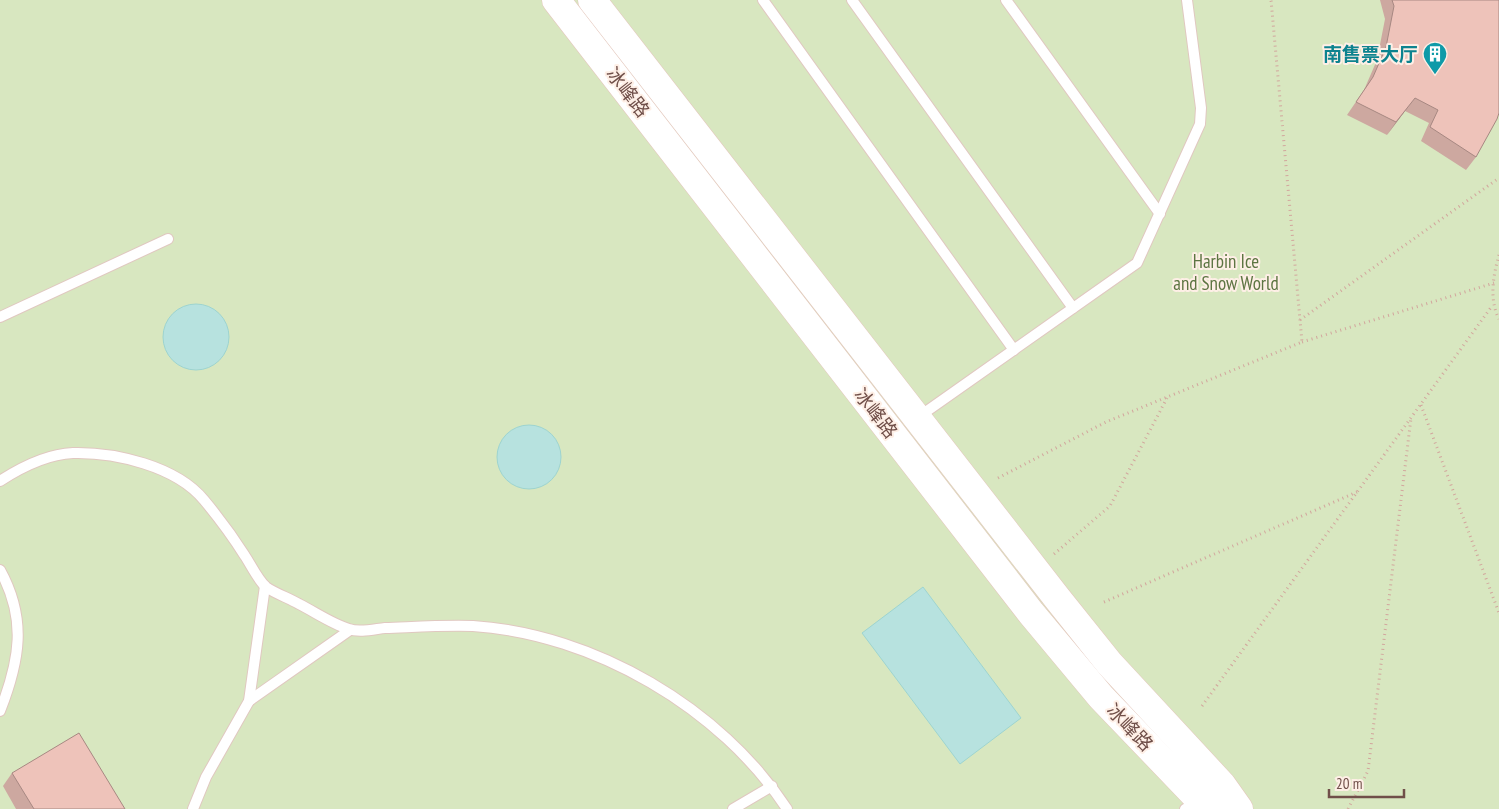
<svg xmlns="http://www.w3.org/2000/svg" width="1499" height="809" font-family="'PT Sans Narrow','Noto Sans SC',sans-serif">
<rect width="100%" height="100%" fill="#fbebe0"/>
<rect fill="#d8e7c0" x="0" y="0" width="1499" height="809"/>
<g fill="#b7e2df" stroke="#9dd4d0">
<circle cx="196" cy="337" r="33"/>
<circle cx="529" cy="457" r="32"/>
<path d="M923,587l98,131 -61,46 -98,-131z"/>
</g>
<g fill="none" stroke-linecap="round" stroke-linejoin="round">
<defs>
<g id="lane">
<path d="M763,0l251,350"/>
<path d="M852,0l221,308"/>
<path d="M1006,0l154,214"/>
<path d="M0,317l168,-78"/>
<path d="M917,418l220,-155 63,-139 1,-16 -14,-108"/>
<path d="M0,481c20,-13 48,-27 73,-28 42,-1 103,13 131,47 15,18 29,37 41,56 6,9 13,24 21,31 10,7 23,11 33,17 16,8 33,20 50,25 10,4 26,0 36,-1 29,-1 59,-3 88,-2 121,8 248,82 314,183"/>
<path d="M0,570c27,49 20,90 0,141"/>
<path d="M249,701l101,-71"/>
<path d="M193,809l13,-32 43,-76 16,-115"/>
<path d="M733,809l39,-23"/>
<path d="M1185,809l14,-8"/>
</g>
<g id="secondary">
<path d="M556,0l475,613 70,84 93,97 20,15"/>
<path d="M592,0l465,598 52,65 113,122 17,24"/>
</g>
</defs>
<use href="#lane" stroke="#e0c8c0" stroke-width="12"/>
<use href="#secondary" stroke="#e4c7bd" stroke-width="29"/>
<g stroke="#d2a69d" stroke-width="3" stroke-dasharray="1 4" stroke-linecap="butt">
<path d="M1499,255c-6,21 -10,45 0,64"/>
<path d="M1300,320l199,-142"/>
<path d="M1302,342l192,-59"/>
<path d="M1421,405l78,208"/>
<path d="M998,478l108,-56 196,-80 -31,-342"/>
<path d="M1054,554l56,-48 57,-108"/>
<path d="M1104,602l253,-110"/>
<path d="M1202,706l290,-400"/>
<path d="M1348,809l20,-38 43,-353"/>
</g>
<use href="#lane" stroke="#fff" stroke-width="10"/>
<use href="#secondary" stroke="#fff" stroke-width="28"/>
</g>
<g fill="#cda8a0">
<path d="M1380,0h119l-23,157 -10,13 -45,-29 8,-18 -24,-12 -18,24 -40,-20 17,-25 13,-30 8,-41z"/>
<path d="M12,773l113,36h-109l-13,-23z"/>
</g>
<path fill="#a78882" d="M1415,98l-10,13 -18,24 9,-13z"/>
<g fill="#eec3ba" stroke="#a78882">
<path d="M1392,0h107v113l-2,6 -21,38 -46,-30 8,-17 -23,-12 -19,24 -40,-20 17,-25 13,-30 8,-41z"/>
<path d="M79,733l46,76h-91l-22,-36z"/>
</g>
<defs>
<symbol id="building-pin" viewBox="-11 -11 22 30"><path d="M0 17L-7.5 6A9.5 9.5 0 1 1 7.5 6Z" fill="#0f9aa8" stroke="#feefe6"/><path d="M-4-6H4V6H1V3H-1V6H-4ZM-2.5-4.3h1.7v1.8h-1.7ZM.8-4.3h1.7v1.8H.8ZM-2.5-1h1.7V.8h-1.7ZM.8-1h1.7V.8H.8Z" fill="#fff"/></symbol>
</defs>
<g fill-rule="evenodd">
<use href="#building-pin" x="1421" y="40" width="28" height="38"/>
</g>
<g text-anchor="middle" stroke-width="4" stroke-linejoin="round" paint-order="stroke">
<g font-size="19" font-weight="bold" fill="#0d838f" stroke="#feefe6" text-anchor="end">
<text x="1418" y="61">南售票大厅</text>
</g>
<g font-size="19" fill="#704f49" stroke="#feefe6">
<text transform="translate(628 92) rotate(52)" y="7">冰峰路</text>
<text transform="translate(876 413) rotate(52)" y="7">冰峰路</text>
<text transform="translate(1130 727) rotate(46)" y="7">冰峰路</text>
</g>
<g font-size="19" fill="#5d7542" stroke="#feefe6">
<text x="1226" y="268">Harbin Ice<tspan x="1226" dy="22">and Snow World</tspan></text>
</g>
</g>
<path d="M1329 789v8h75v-8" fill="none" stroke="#704f49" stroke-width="2.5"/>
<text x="1336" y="789" font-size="15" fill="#704f49" stroke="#feefe6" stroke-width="4" paint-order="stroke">20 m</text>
</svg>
